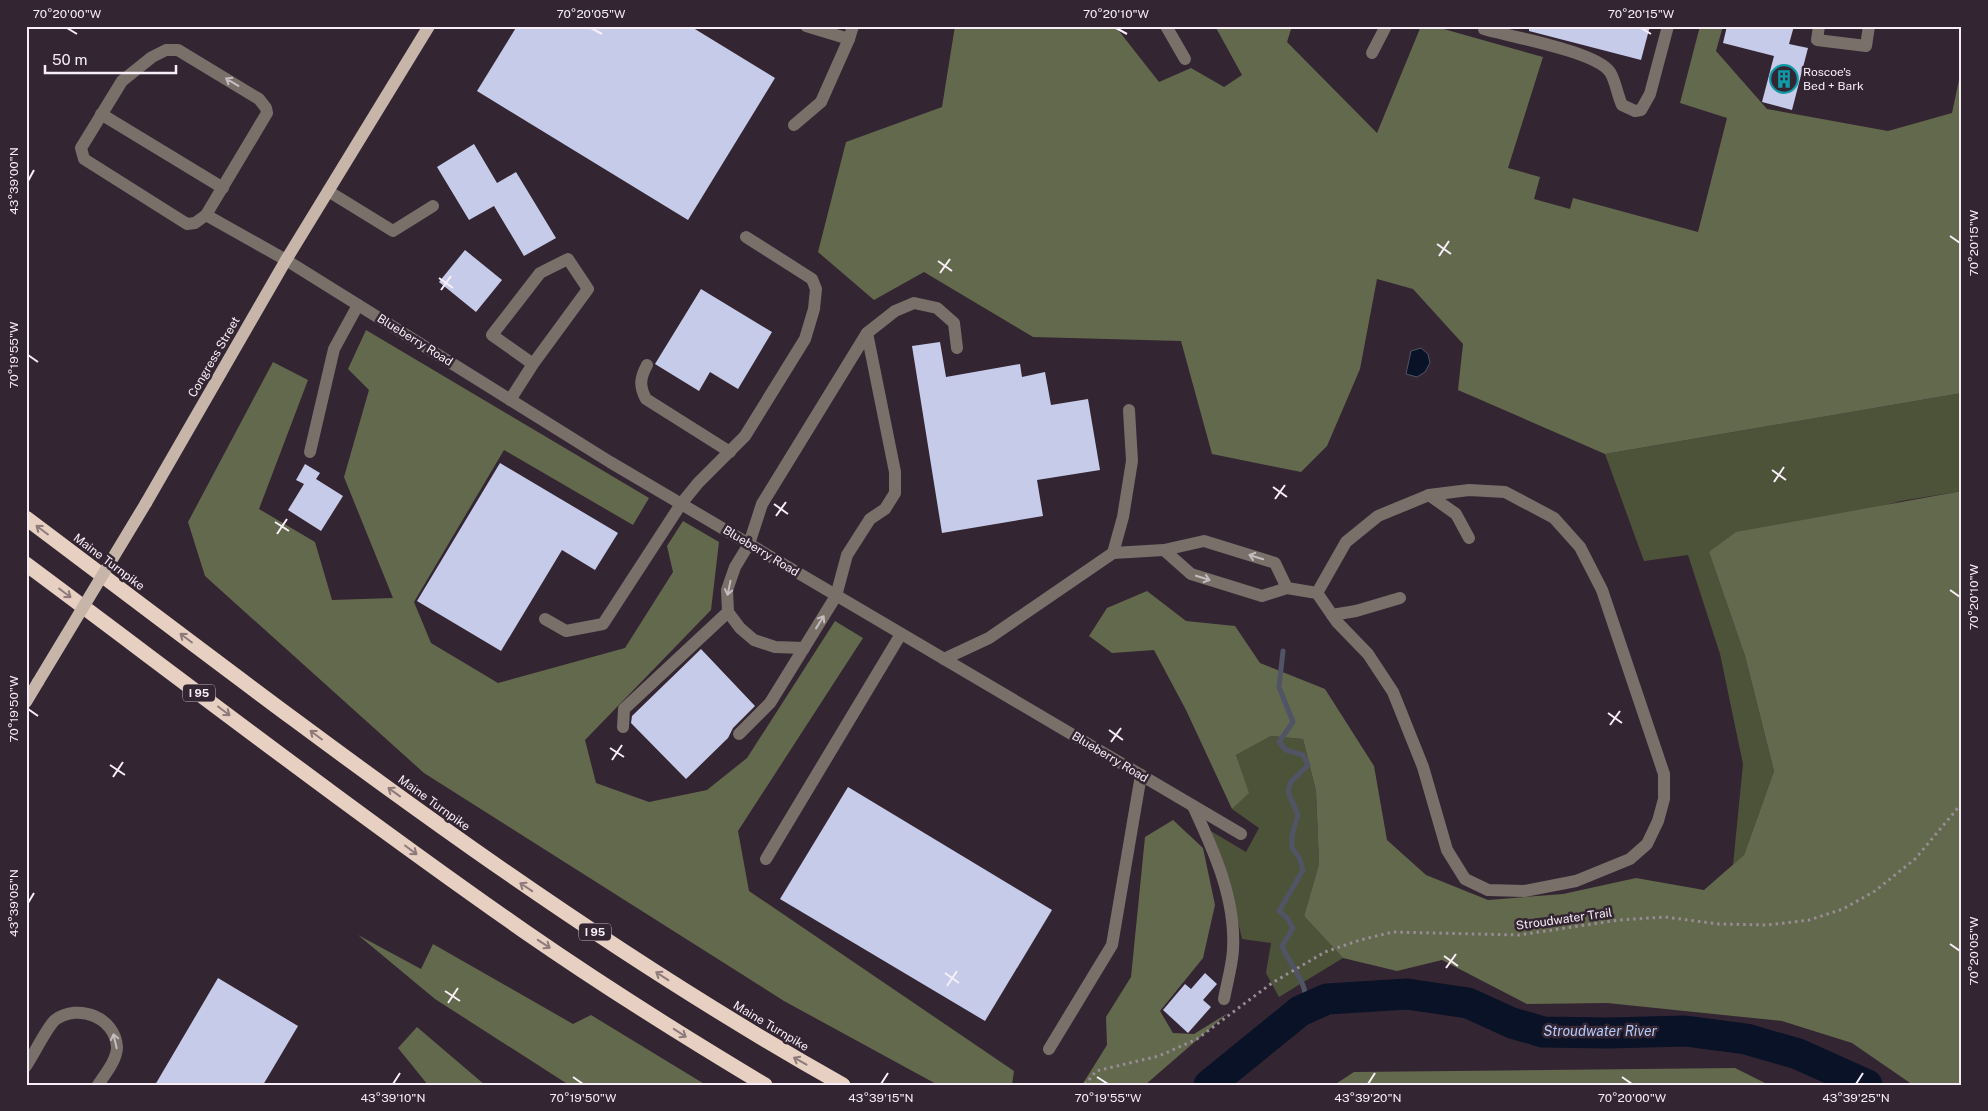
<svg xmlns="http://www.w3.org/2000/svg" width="1988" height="1111" font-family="'Public Sans',sans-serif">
<rect width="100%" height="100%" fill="#342533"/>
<g fill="#4d5339">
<path d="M1962,393v98l-61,10 -192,51 36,104 29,115 -30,84 -11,10 10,-101 -23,-110 -32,-99 -44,6 -39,-107z"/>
<path d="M1271,736l32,3 13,52 3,73 -15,52 39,42 -64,39 -13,-24 5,-30 -29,-4 -11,-48 -22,-61 37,22 13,-24 -27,-19 16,-17 -12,-37z"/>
</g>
<g fill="#63694d">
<path d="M955,26h160l44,56 32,-14 33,19 18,-12 -27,-49h77l-5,16 90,91 44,-107h12l110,31 -35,111 32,9 -6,22 36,10 3,-11 125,34 29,-114 -47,-15 20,-77h23l-7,25 51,58 121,22 64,-18 10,-47v327l-357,61 -147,-64 5,-46 -50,-55 -36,-10 -17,90 -33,77 -26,26 -89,-18 -31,-113 -148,-4 -109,-65 -50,28 -56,-48 28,-110 96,-35z"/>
<path d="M366,330l283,168 -16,27 -129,-75 -90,152 17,41 67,40 127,-35 48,-76 -6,-26 16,-25 36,21 -8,68 -126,130 11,43 53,19 58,-12 40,-32 88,-137 28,17 -125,193 11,60 265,180 -2,14h-74l-154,-84 -360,-228 -219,-197 -17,-54 85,-160 35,18 -49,129 56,33 17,58 61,-2 -49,-121 25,-87 -21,-21z"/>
<path d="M1962,491v594h-49l-61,-42 -70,-22 -175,-18 -80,1 -85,-44 -45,11 -54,-13 -39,-42 15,-52 -3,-73 -13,-52 -32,-3 -35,19 13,38 -17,16 -46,-99 -32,-60 -42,3 -23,-17 18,-28 40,-17 39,30 49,5 25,37 65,26 49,77 13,74 39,35 62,25 75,-6 73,-16 68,12 40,-35 30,-84 -29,-115 -36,-104 27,-20z"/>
<path d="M1173,820l30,28 12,57 -12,53 -43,53 13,22 21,1 34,-21 -83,72h-63l25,-40 -1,-28 25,-40 14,-140z"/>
<path d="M358,935l63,34 12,-25 140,80 18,-9 115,70h-137l-134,-86z"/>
<path d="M417,1027l68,58h-57l-30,-37z"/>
<path d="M1735,1068l34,17h-435l20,-13z"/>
</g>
<path fill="#091226" stroke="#515465" d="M1421,348l7,6 2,9 -5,9 -8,5 -11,-3 5,-23z"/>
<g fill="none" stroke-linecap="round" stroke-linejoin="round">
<path stroke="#515465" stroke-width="5" d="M1283,651l-4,36 14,35 -14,20 7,8 17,5 5,10 -18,18 -2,9 10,23 -6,20v13l7,9 4,13 -24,41 8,7 6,10 -11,18c6,15 23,35 23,49 0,5 -3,11 -5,16"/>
<path stroke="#091226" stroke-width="31" d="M1209,1085l91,-74 27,-12 80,-5 61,9 44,20 31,9 66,1 76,-2 61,8 52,15 69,31"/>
</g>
<g fill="#c7cbea">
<path d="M517,26h173l85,52 -87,142 -211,-129z"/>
<path d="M1529,26h121l-9,34 -112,-29z"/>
<path d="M1727,26h67l-5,18 19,4 -16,62 -30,-8 12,-46 -51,-13z"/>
<path d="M474,144l23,39 19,-11 40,66 -32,18 -30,-50 -25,14 -32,-53z"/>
<path d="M465,250l37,30 -26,32 -37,-30z"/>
<path d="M701,289l71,43 -34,57 -28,-17 -11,19 -44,-27z"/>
<path d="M940,342l6,35 74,-13 2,13 23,-5 6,33 37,-6 12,71 -63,10 6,36 -101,17 -30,-187z"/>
<path d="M500,463l118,70 -23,37 -33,-20 -61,101 -84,-50z"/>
<path d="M305,464l15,9 -4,6 27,17 -22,35 -33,-21 16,-26 -8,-4z"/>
<path d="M701,649l54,57 -22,22 -5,10 -42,41 -55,-56 1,-7z"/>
<path d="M848,787l204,123 -67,111 -205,-122z"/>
<path d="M1205,973l12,11 -14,16 8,7 -23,26 -25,-23 22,-26 6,5z"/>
<path d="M218,978l80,48 -35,59h-108z"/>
</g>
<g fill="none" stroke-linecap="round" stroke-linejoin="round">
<path stroke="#988c97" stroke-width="3" stroke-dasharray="2.5 4" stroke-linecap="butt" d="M1085,1085l11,-14 63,-15 38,-17 75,-56 53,-31 35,-12 33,-8 126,3 100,-15 46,-3 54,7 49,1 41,-5 34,-11 32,-18 40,-32 47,-56"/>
<g stroke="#79706a" stroke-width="12">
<path d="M806,26l43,13 4,-13"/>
<path d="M1166,26l19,33"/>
<path d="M1484,26v3c27,8 111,22 126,43 6,10 7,22 12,33l13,6 6,-1 9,-16 18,-68"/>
<path d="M1819,26l-2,14 49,6 3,-20"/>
<path d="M1372,53l14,-27"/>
<path d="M101,114l122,74"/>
<path d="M794,125l27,-23 28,-63"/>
<path d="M328,191l65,40 40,-25"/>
<path d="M206,215l-11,8 -8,1 -103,-65 -3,-11 41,-67 30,-24 14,-7h12l81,49 7,9 1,5 -61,102 80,45 324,202 631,372"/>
<path d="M647,365c-7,13 -8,21 -1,34l84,53"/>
<path d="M510,400l23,-36 55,-75 -20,-30 -28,14 -48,62 41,29"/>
<path d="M310,452l24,-103 24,-44"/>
<path d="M1429,495l27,19 13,24"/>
<path d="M1164,550l27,24 71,22 25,-8 30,5 20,29 31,32 25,38 30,75 24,83 18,29 23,11 36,1 52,-10 54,-22 17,-15 11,-23 6,-22v-25l-62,-184 -22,-43 -26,-29 -49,-26 -36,-2 -40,5 -51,21 -32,26 -29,51"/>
<path d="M1113,553l10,-36 9,-56 -3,-51"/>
<path d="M1332,615l24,-4 44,-13"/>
<path d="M545,619l21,12 37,-7 78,-120 17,-21 47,-47 60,-97 9,-30 2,-20 -4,-10 -66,-42"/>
<path d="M804,648l-29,-1 -21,-7 -14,-12 -12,-16 -1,-22 8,-23 14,-23 13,-40 105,-171 28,-22 19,-8 23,5 17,15 3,25"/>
<path d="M944,659l45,-21 124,-85 51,-3 40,-9 71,22 12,25"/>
<path d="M623,727l1,-18 104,-97"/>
<path d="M739,734l31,-31 66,-107 11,-41 23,-36 15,-10 10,-16v-21l-28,-139"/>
<path d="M1193,806c21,45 43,93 40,144 -1,16 -6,33 -9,49"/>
<path d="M766,859l135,-225"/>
<path d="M1049,1049l63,-104 29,-170"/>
<path d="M26,1066c7,-10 21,-39 29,-46 23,-17 60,-3 62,27 0,13 -12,27 -19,38"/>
</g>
<g stroke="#c8b5a9" stroke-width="12">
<path d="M146,503l140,-243 143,-234"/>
<path d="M26,702l12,-20"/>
</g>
<g stroke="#e7d0c2" stroke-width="15">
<path d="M26,518c265,199 527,404 817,567"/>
<path d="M26,564c165,123 329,249 498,367 78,54 159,105 241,154"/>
</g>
<path stroke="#c8b5a9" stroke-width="12" d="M38,682l108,-179"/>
</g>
<defs><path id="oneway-shaft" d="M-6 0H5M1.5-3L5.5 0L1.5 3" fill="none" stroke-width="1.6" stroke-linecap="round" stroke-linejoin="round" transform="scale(1.25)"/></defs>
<g stroke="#c5bcbf">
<use href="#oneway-shaft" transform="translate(232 82) rotate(-149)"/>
<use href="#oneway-shaft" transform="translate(1256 557) rotate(-163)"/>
<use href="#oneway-shaft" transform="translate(1203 578) rotate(17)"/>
<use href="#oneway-shaft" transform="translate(729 588) rotate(102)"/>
<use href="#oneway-shaft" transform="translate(820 622) rotate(-58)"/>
<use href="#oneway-shaft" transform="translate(115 1041) rotate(-103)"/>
</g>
<g stroke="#8e7a7a">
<use href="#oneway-shaft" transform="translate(42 530) rotate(-143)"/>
<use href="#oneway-shaft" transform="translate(65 593) rotate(37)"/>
<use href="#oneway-shaft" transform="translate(186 638) rotate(-143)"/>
<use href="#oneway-shaft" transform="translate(224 711) rotate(37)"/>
<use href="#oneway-shaft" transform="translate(316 735) rotate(-143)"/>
<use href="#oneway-shaft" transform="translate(394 792) rotate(-144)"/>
<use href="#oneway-shaft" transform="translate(411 850) rotate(37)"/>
<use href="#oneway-shaft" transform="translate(526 887) rotate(-146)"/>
<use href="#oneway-shaft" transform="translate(544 944) rotate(33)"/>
<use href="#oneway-shaft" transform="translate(662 976) rotate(-147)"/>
<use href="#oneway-shaft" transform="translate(680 1033) rotate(33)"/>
<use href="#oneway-shaft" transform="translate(800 1061) rotate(-151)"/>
</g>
<path fill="none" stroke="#f8eef7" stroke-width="2" d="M67,28l10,6M591,28l11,6M1116,28l11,6M1641,28l10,6M28,181l6,-11M1950,236l10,7M1437,244l14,10M1439,256l10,-15M938,261l14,10M940,273l10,-14M439,278l14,10M441,290l10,-14M28,355l10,7M1772,470l14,10M1774,482l10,-15M1273,487l14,10M1275,499l10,-14M774,504l14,10M776,516l10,-14M275,522l14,9M277,534l10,-15M1950,590l10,7M28,709l10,7M1608,713l14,10M1610,725l10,-14M1109,730l14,10M1111,742l10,-14M610,748l14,9M612,760l10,-15M110,765l15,10M113,777l10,-15M28,903l6,-10M1950,944l10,7M1444,956l14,10M1446,968l10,-14M945,973l14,10M947,986l10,-15M445,991l15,10M448,1003l10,-15M573,1077l10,7M1097,1077l11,7M1622,1077l10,7M393,1084l7,-11M881,1084l7,-11M1368,1084l7,-11M1856,1084l7,-11"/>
<defs>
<symbol id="building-ring" viewBox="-11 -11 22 22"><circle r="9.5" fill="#342533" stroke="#0f9aa8" stroke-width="1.5"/><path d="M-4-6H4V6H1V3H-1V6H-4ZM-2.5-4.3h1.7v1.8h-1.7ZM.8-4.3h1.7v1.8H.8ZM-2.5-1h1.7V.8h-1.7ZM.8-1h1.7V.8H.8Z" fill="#0f9aa8"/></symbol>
</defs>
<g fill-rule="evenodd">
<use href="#building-ring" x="1768" y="63" width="32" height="32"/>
</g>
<g text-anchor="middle" stroke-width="5" stroke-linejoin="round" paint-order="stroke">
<g fill="#342533" stroke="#bdb2bc" stroke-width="1">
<rect x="183" y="684.5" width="32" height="17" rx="4"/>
<rect x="579" y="923.5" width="32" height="17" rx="4"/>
</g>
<g font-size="11" font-weight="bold" fill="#f8eef7">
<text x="199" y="697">I 95</text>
<text x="595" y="936">I 95</text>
</g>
<g font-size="12" fill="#f8eef7" stroke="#342533" text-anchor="start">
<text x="1803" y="76">Roscoe's<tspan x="1803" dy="14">Bed + Bark</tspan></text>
</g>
<g font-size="12" fill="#f8eef7" stroke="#342533">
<text transform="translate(415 340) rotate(32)" y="4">Blueberry Road</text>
<text transform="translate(214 357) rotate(-60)" y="4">Congress Street</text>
<text transform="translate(761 551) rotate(31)" y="4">Blueberry Road</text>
<text transform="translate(109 562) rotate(37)" y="4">Maine Turnpike</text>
<text transform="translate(1110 757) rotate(31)" y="4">Blueberry Road</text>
<text transform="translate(434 803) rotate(36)" y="4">Maine Turnpike</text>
<text transform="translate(1564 919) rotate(-8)" y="4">Stroudwater Trail</text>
<text transform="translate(771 1026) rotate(31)" y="4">Maine Turnpike</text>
</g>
<g font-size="14" font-style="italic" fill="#b3cbfc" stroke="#342533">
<text x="1600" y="1036">Stroudwater River</text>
</g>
</g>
<rect width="1988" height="1111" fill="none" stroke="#342533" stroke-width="55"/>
<path d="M45 65v8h131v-8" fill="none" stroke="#f8eef7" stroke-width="2.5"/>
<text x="52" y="65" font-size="15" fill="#f8eef7" stroke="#342533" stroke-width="4" paint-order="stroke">50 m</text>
<rect x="28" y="28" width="1932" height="1056" fill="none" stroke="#f8eef7" stroke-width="2"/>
<g font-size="12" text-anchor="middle" fill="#f8eef7">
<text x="67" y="18">70°20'00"W</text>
<text x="591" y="18">70°20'05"W</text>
<text x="1116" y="18">70°20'10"W</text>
<text x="1641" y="18">70°20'15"W</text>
<text transform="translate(14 181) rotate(-90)" y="4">43°39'00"N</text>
<text transform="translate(1974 243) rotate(-90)" y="4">70°20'15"W</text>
<text transform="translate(14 355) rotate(-90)" y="4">70°19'55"W</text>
<text transform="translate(1974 597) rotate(-90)" y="4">70°20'10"W</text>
<text transform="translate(14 709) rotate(-90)" y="4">70°19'50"W</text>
<text transform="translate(14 903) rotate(-90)" y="4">43°39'05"N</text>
<text transform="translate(1974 951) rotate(-90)" y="4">70°20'05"W</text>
<text x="393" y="1102">43°39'10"N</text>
<text x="583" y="1102">70°19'50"W</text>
<text x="881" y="1102">43°39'15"N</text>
<text x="1108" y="1102">70°19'55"W</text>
<text x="1368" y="1102">43°39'20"N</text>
<text x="1632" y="1102">70°20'00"W</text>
<text x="1856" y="1102">43°39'25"N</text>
</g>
</svg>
